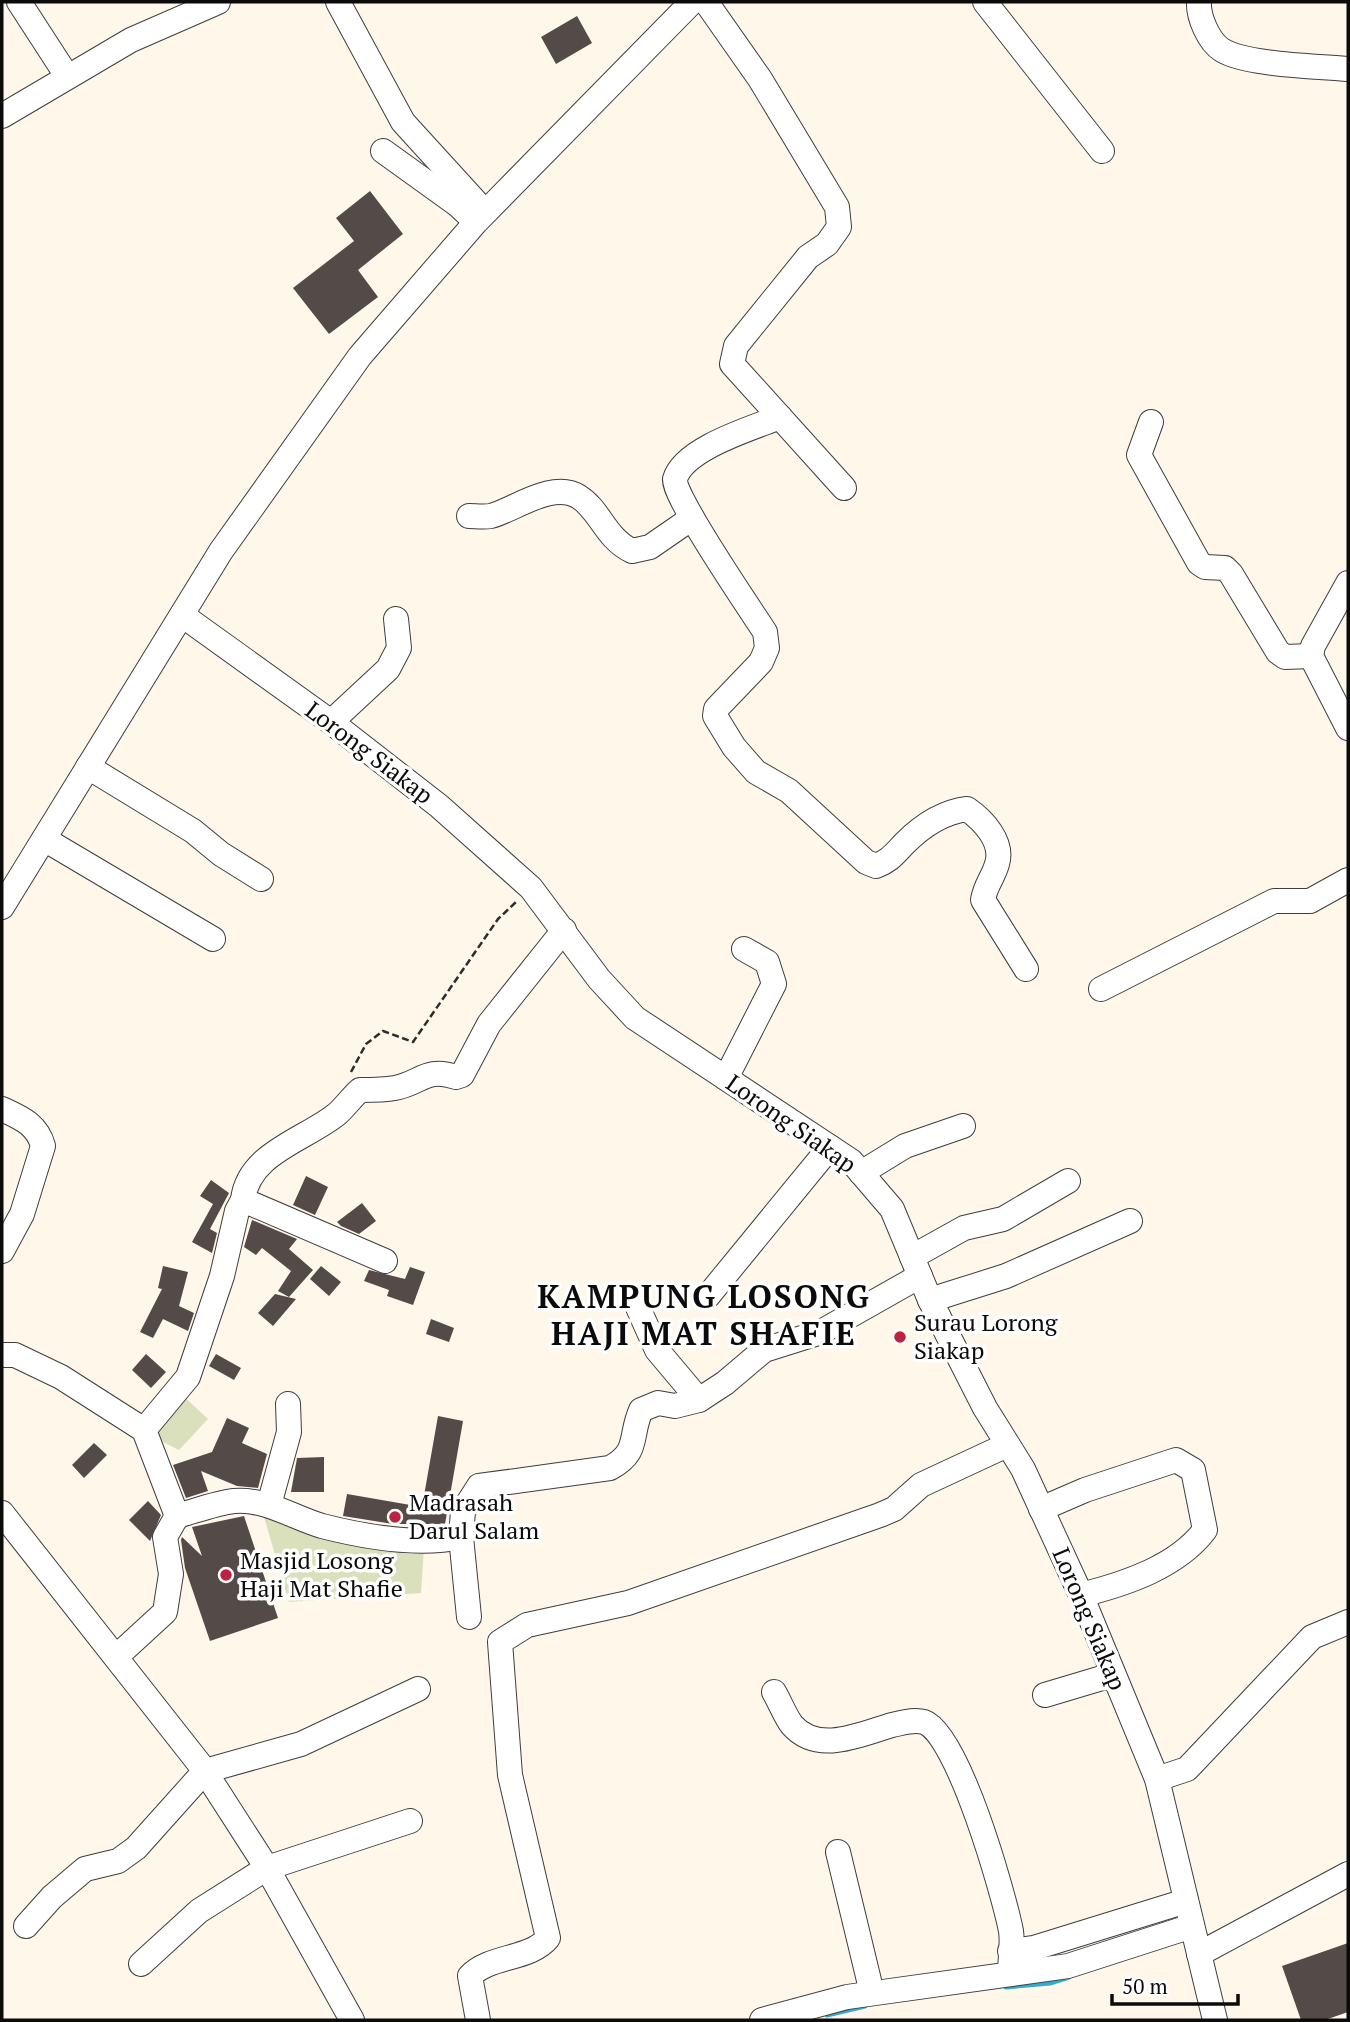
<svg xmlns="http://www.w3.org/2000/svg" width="1350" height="2022" font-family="'PT Serif',serif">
<rect width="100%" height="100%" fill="#fff7e9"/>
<g fill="#dae0bc">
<path d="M181,1394l27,25 -29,31 -26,-13z"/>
<path d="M264,1517l160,29 -3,47 -132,9z"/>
</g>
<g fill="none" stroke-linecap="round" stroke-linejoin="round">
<g stroke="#33abcf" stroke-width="5">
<path d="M1006,1987l44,-4 19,-6"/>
<path d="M827,2015l38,-9"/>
</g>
</g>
<g fill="#544a47">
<path d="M577,16l15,27 -36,21 -15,-27z"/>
<path d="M370,191l33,43 -45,36 20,27 -49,37 -36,-46 61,-47 -18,-23z"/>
<path d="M306,1176l22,11 -13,28 -22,-10z"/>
<path d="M211,1180l18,13 -19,36 7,4 -5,20 -20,-11 21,-38 -13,-8z"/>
<path d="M362,1203l14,18 -17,13 -18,-8 -4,-4z"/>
<path d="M252,1220l45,19 -8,10 24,21 -24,27 -11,-6 13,-20 -29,-23 -6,7 -12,-8z"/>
<path d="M163,1266l25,6 -9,34 15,7 -6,18 -25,-12 -10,19 -13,-6 22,-43 -4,-1z"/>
<path d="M321,1266l20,16 -12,14 -19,-17z"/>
<path d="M410,1267l15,5 -12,33 -26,-9 2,-6 -25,-9 5,-11 36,9z"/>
<path d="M275,1294l21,5 -23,27 -15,-13z"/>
<path d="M431,1319l23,9 -5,14 -23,-8z"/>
<path d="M146,1354l20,18 -15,16 -19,-18z"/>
<path d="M216,1354l25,14 -7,12 -25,-14z"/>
<path d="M438,1416l25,5 -18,103h-52l-50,-8 4,-22 75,13z"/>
<path d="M227,1418l22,10 -7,15 25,11 -9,34 -21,-2 -36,-15 7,20 -22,7 -13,-33 39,-13z"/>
<path d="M94,1443l13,12 -23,23 -12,-13z"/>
<path d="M324,1457v35h-33l6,-34z"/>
<path d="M148,1501l13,14 -11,26 -21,-21z"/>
<path d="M244,1516l34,102 -68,23 -25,-73 -4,-28 1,-3 20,19 -10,-29z"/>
<path d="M1348,1943v69l-23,8h-24l-19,-54z"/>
</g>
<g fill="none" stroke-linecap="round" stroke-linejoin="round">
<defs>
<g id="minor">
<path d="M19,2l48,74"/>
<path d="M338,2l65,120 82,90"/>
<path d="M706,2l54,77 77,128 2,20 -12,17 -19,13 -72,89 -4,18 112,124"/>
<path d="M985,2l117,149"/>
<path d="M1199,2c-1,15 10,40 23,48 24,15 96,16 126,19"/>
<path d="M2,116l129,-76 87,-38"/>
<path d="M383,151l75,54 17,16"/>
<path d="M780,417c-27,11 -96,31 -105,62 -4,14 77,133 90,153l2,16 -6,14 -45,47 -1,7 19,31 22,25 33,19 77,71 10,4c14,-5 19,-13 29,-23 17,-17 38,-31 62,-34 16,11 37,33 30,55 -4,14 -12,22 -14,36l43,69"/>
<path d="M1151,422l-12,33 60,108 6,4 20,1 6,6 47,78 7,5 26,-1"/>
<path d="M469,516c6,0 15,1 22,0 23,-6 62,-36 88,-19 21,13 26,41 53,54l18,-4 42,-29"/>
<path d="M1348,583l-35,63 -2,10 37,72"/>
<path d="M182,615l149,107 108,84 92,82 68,91 36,39 216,143 41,48 38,91 55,108 38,61 58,126 76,184 58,241"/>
<path d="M331,722l57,-53 11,-21 -3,-29"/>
<path d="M88,767l105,64 28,23 40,25"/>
<path d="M44,839l169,100"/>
<path d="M2,907l219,-356 139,-195 116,-134 216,-220"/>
<path d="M1101,989l173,-88h36l38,-21"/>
<path d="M726,1078l48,-94 -7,-22 -23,-13"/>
<path d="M2,1109c19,9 35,15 41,37l-21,68 -20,37"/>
<path d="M861,1173l44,-27 58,-20"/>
<path d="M243,1200c5,-47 62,-60 94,-86 8,-7 15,-17 23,-24 12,0 24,0 35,-2 26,-5 31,-21 61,-11l6,-2 27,-51 75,-94"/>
<path d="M912,1257l52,-29 39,-9 65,-38"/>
<path d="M708,1296l122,-149"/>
<path d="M930,1300l76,-24 124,-55"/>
<path d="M636,1303l21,47 42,50"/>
<path d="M2,1355h13l46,22 83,53 33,86 -12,21 6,37 -6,38 -49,45"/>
<path d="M144,1430l44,-53 34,-101 15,-65 6,-11 142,61"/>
<path d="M269,1505l20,-73 -1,-28"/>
<path d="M1041,1509l44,-19 91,-30 17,10 12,60c-28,37 -80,54 -124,65"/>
<path d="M2,1513l200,254 65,101 85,152"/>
<path d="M177,1516c18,-5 39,-13 57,-15 31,-3 60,17 88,25 43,11 96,20 139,11"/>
<path d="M469,1617l-8,-80 2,-26 16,-25 131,-18c30,-16 19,-31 31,-58l17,-7 17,3 24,-6 26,-17 39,-33 57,-18 99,-56"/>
<path d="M774,1692c6,10 11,24 18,33 26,30 69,9 100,0 10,-2 22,-6 32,-3 34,11 80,173 87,209 2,13 -1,29 -1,43"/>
<path d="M1045,1695l67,-20"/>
<path d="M1157,1779l30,-10 125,-132 36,-15"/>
<path d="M838,1852l34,141"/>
<path d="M26,1926l26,-29 33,-28 33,-8 18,-13 69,-77 96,-27 117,-55"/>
<path d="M1010,1951l24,-3 152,-47"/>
<path d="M1199,1954l149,-80"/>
<path d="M141,1964l58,-53 68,-43 143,-47"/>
<path d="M478,2020l-8,-44c20,-21 60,-16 78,-38l-38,-163 -10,-133 27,-17 101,-22 252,-88 14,-6 27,-24 86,-40"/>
<path d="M762,2020l85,-23 221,-31 124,-40"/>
</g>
</defs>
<use href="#minor" stroke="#3e3e3e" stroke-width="26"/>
<path stroke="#2d2d2d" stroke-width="2.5" stroke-dasharray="7 3.5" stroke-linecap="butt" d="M351,1072l15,-28 17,-13 30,11 85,-123 18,-17"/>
<use href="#minor" stroke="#fff" stroke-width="24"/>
</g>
<g fill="#bd2243" stroke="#fff" stroke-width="2.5">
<circle cx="900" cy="1337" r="7"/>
<circle cx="395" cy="1517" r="7"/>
<circle cx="226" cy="1575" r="7"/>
</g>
<g text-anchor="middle" stroke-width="7" stroke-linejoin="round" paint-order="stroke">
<g font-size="24" fill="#0b0b0b" stroke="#fff">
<text transform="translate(369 753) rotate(37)" y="8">Lorong Siakap</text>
<text transform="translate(791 1124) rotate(35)" y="8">Lorong Siakap</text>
<text transform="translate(1089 1619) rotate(67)" y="8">Lorong Siakap</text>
</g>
<g font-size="24" fill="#0b0b0b" stroke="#fff" text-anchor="start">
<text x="914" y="1331">Surau Lorong<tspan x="914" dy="28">Siakap</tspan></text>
<text x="409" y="1511">Madrasah<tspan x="409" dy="28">Darul Salam</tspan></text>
<text x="240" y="1569">Masjid Losong<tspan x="240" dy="28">Haji Mat Shafie</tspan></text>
</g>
<g font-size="32" font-weight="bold" letter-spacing="2" fill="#0b0b0b" stroke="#fff">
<text x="704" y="1308">KAMPUNG LOSONG<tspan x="704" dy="37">HAJI MAT SHAFIE</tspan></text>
</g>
</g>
<rect width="1350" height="2022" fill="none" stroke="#0b0b0b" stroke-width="7"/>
<path d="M1112 1994v10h126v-10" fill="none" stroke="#0b0b0b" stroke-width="3.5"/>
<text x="1122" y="1994" font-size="21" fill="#0b0b0b" stroke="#ffffff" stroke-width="5" paint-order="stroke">50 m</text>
</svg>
